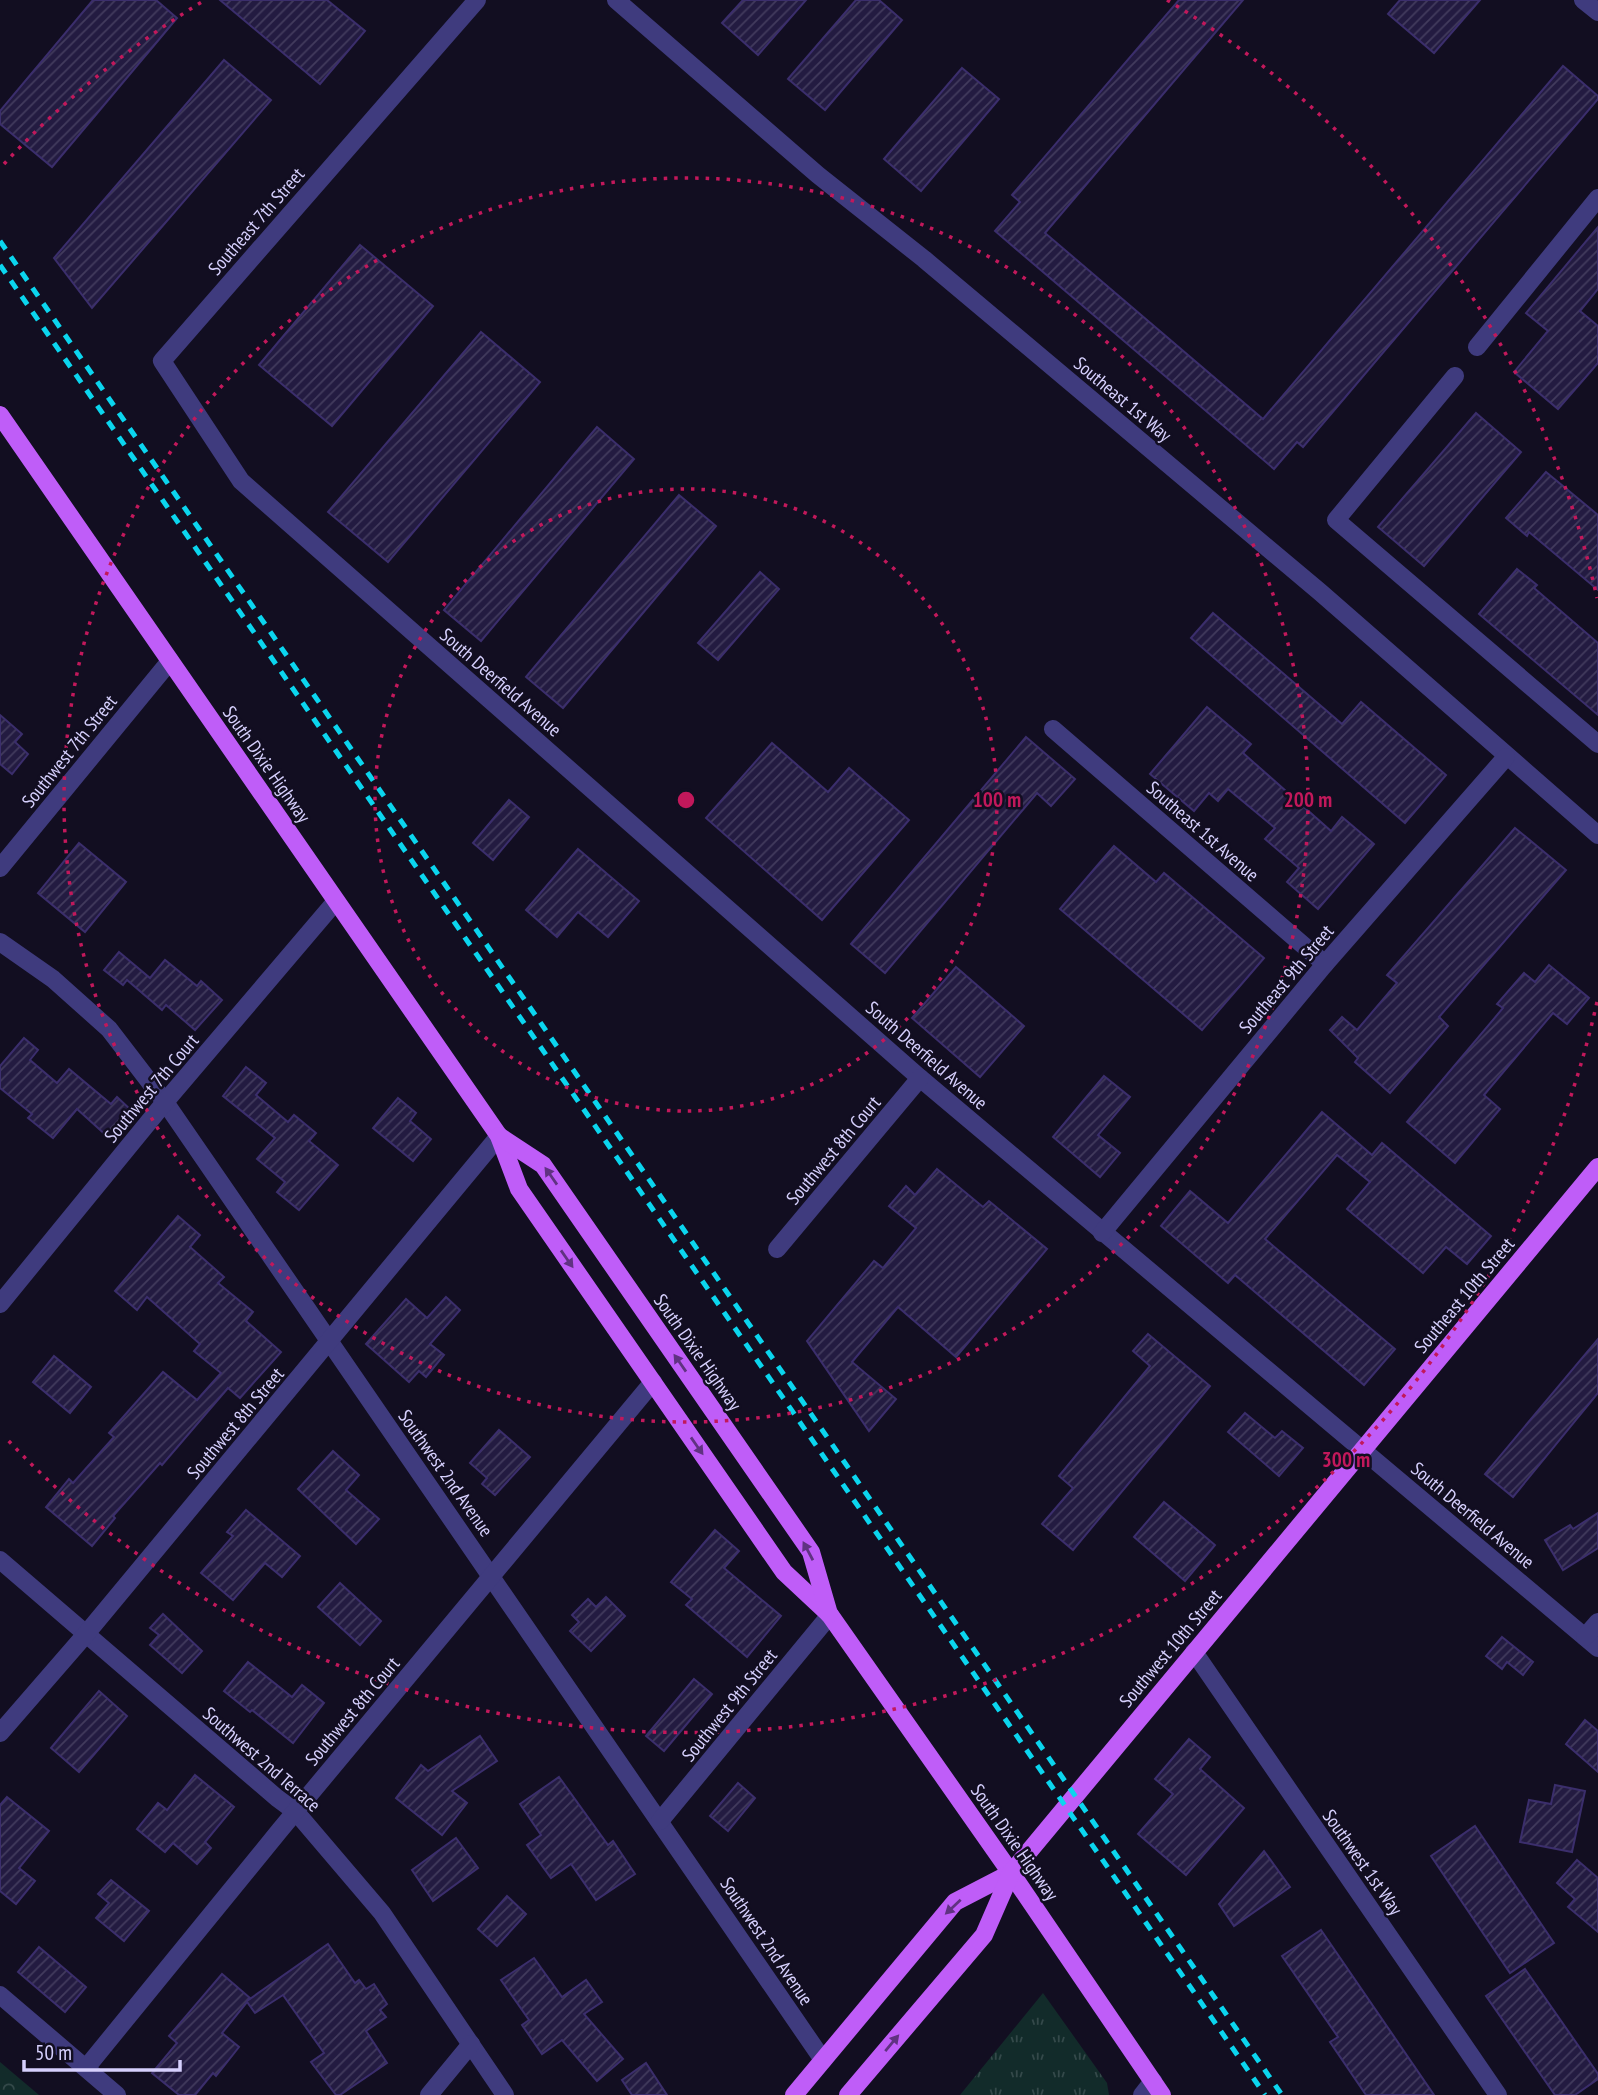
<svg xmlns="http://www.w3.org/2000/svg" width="1598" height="2095" font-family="'PT Sans Narrow',sans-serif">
<defs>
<pattern id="grass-tufts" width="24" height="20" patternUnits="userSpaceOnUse" patternTransform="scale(1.75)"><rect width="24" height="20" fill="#122b2a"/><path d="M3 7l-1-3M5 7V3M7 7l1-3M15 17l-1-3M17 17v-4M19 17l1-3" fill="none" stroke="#34494a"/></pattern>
<pattern id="park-crowns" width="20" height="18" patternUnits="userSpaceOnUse" patternTransform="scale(1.75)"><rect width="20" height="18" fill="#122b2a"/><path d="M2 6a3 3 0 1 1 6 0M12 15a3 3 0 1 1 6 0" fill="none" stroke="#34494a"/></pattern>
<pattern id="building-hatch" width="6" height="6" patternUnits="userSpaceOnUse" patternTransform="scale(1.75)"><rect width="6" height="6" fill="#231b41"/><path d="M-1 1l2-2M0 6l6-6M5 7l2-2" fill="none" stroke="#423b5d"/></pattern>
</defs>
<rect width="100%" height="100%" fill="#120e21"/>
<path fill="url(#grass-tufts)" d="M1043,1993l64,90 2,12h-149z"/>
<path fill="url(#park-crowns)" d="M0,2062l39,33h-39z"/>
<g fill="url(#building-hatch)" stroke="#3b2e6c" stroke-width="2">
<path d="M93,0h63l21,18 -125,149 -52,-43v-13z"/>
<path d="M220,0h107l38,31 -45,53z"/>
<path d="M743,0h63l-48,55 -36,-32z"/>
<path d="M856,0h23l23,20 -77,90 -37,-31z"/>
<path d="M1179,0h64l-198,233 218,186 300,-353 35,30v3l-295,348 -6,-5 -23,27 -279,-238 25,-29 -8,-7z"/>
<path d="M1400,0h80l-46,53 -46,-39z"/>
<path d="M224,60l47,40 -179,208 -38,-50z"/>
<path d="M962,68l37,31 -78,92 -37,-32z"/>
<path d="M1598,227v62l-18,22 18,15v37l-40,46 -44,-37 34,-41 -22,-18z"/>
<path d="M360,245l73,61 -101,120 -73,-61z"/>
<path d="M481,332l59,50 -152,180 -60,-50z"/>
<path d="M1476,413l45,39 -97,114 -46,-39z"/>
<path d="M597,427l37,32 -153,182 -37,-31z"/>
<path d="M1546,472l52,43v75l-69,-58 -2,4 -21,-18z"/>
<path d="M679,495l37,31 -153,182 -37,-31z"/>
<path d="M1517,569l20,16 -3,3 64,55v72l-119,-101z"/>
<path d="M760,572l19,17 -61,71 -20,-17z"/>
<path d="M1213,613l129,111 19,-22 85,73 -41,48 -214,-185z"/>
<path d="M1207,707l44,37 -8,9 88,78 11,-14 32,27 -56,65 -31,-27 12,-14 -34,-29 10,-11 -47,-39 -10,12 -9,-8 -15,18 -44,-37z"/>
<path d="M0,715l22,19 -7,8 13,12 -16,20 -12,-10z"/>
<path d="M1026,737l49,42 -24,27 -14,-13 -152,180 -34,-29z"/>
<path d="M772,743l56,49 21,-24 60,52 -87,100 -116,-102z"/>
<path d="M509,800l20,17 -36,43 -20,-17z"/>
<path d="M1515,828l51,42 -127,147 9,9 -58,67 -35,-31 3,-4 -28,-28 12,-13 15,13 40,-47 -10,-8z"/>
<path d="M79,843l47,39 -41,50 -47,-39z"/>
<path d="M1114,846l42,36 8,-9 100,85 -62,72 -142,-121z"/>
<path d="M578,849l61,52 -31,36 -30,-25 -21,25 -31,-27z"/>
<path d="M119,952l31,26 15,-18 32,26 4,-5 21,19 -27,30 -29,-25 -4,5 -35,-30 -4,5 -19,-15z"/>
<path d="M1549,965l40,33 -22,26 -14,-11 -69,82 16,14 -45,54 -48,-41 96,-114 -6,-4 27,-31 11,9z"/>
<path d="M956,967l68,59 -44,51 -68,-59z"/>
<path d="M24,1038l14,12 -8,10 27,23 12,-14 42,35 6,-7 15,14 -24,26 -31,-28 -24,29 -25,-20 4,-4 -32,-26v-22z"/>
<path d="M246,1067l20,16 -10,12 32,27 6,-7 22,18 -7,8 29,24 -39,45 -22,-18 8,-10 -28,-23 18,-21 -52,-42z"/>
<path d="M1104,1076l26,21 -32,38 22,18 -20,24 -47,-40z"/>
<path d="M398,1098l18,15 -6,8 21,18 -18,22 -40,-33z"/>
<path d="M1322,1112l50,43 10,-12 109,93 -24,28 -21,-17 -23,26 -76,-64 23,-27 -33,-27 -72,84 130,110 -31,36 -129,-110 -7,8 -67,-57 29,-35 38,32z"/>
<path d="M937,1169l46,38 6,-6 58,48 -91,108 -58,-50 -46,55 44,37 -27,32 -62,-90 67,-80 9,7 33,-40 -27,-22 17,-20 9,9z"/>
<path d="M178,1216l22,19 -10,12 34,30 -6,6 35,29 -7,9 35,31 -41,46 -12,-10 -66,77 -2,-2 -47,53 2,2 -23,28 -46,-39 23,-28 4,4 41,-46 -5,-4 54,-61 34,28 24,-27 -27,-22 6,-7 -53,-47 -10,13 -22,-19z"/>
<path d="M446,1297l14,13 -30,34 14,11 -18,22 -7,-6 -10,11 -43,-38 40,-45 21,19z"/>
<path d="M1148,1334l62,52 -137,164 -31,-26 31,-36 -14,-12 91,-110 -17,-15z"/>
<path d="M1598,1339v54l-85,104 -28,-23z"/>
<path d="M54,1356l37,31 -21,26 -37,-31z"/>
<path d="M1245,1413l30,25 7,-7 21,17 -24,28 -51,-44z"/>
<path d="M499,1430l31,27 -35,38 -13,-11 5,-6 -17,-15z"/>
<path d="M333,1451l26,24 -13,15 33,29 -23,25 -58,-55z"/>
<path d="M1164,1502l51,43 -30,36 -51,-44z"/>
<path d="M246,1510l54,46 -18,21 -17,-14 -32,37 -32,-27 32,-37 -6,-4z"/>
<path d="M1598,1513v35l-35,22 -18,-30 25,-15 3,4z"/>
<path d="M715,1530l24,21 -15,17 57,48 -34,41 -61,-52 6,-6 -21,-17z"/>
<path d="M340,1583l41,38 -21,24 -42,-38z"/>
<path d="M606,1597l19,19 -34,35 -21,-20 9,-9 -7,-7 16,-16 8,8z"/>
<path d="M163,1614l39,37 -20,22 -32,-28 9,-10 -9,-7z"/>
<path d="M1502,1637l31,25 -10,13 -16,-13 -5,7 -16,-13z"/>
<path d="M248,1662l44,35 10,-12 22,18 -31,40 -41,-33 -2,2 -26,-21z"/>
<path d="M694,1679l18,15 -48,57 -18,-15z"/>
<path d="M99,1691l28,25 -48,56 -28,-24z"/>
<path d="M1585,1720l13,11v41l-32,-28z"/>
<path d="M480,1736l17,25 -45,30 15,12 -25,32 -46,-37 25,-33 7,6z"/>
<path d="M1189,1739l21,18 -10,12 44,39 -58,67 -48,-41 35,-40 -18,-15z"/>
<path d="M195,1775l39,32 -29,35 6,6 -14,16 -24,-21 -8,9 -28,-23 21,-26 9,7z"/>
<path d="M559,1777l49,68 5,-4 22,33 -39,26 -25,-36 -20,14 -24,-33 14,-10 -21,-31z"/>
<path d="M738,1783l17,15 -27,33 -18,-15z"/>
<path d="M1555,1785l30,6 -13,61 -52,-10 9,-42 22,4z"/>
<path d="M7,1797l42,34 -30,37 16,13 -19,23 -16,-13v-86z"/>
<path d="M1475,1826l79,117 -44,30 -79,-117z"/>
<path d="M456,1838l22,30 -45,33 -21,-31z"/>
<path d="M1264,1851l26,36 -56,39 -15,-22z"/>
<path d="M1577,1860l21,18v54l-30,-25 7,-8 -18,-16z"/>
<path d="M111,1880l38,31 -25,30 -28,-23 13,-15 -11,-9z"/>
<path d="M507,1896l19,18 -29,32 -19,-17z"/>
<path d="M1321,1930l113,165h-68l-36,-53 8,-5 -56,-81z"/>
<path d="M328,1944l27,39 4,-3 7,9 8,-5 13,20 -7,6 6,7 -20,14 21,32 -47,32h-4l-25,-33 13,-9 -41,-58 -28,18 -8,-11 -25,31 17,14 -23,29 -3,-3 -18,22h-16l-27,-22 25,-30 -8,-7 53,-62 28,24 -3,3z"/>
<path d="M39,1947l47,40 -21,25 -47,-40z"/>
<path d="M534,1958l28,39 24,-17 16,22 -18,12 39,45 -26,22 -35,-41 -20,14 -20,-29 7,-5 -28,-40z"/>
<path d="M1525,1969l73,105v5l-23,16h-20l-69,-99z"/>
<path d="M646,2063l21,32h-35l-10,-15z"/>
</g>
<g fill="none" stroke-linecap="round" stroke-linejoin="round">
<g stroke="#3f3b7e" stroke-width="18">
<path d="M477,0l-315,361 79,120 679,597 678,570"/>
<path d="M616,0l202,175 106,84 396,333 278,243"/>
<path d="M1583,0l15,12"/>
<path d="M1477,347l121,-149"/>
<path d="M1455,376l-119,144 262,224"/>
<path d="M1053,729l272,235"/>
<path d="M0,868l170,-207"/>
<path d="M0,942l53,37 56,50 56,73 658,958"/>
<path d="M1102,1233l223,-269 181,-207"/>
<path d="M777,1249l143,-171"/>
<path d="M0,1304l165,-202 171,-201"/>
<path d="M0,1560l277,238 19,14 86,101 123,182"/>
<path d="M1585,1637l13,-15"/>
<path d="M1194,1652l304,443"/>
<path d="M0,1733l86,-99 413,-498"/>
<path d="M660,1821l170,-206"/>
<path d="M0,1995l117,100"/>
<path d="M86,2068l194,-238 373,-448"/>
<path d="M429,2095l42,-51"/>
<path d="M1142,2095l11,-14"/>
</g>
<g stroke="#bf5df8" stroke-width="18">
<path d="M0,415l499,721 20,53 265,383 46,43 181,258 151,222"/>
<path d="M499,1136l44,29 268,387 18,62"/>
<path d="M794,2095l161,-193 56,-29"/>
<path d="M848,2095l136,-160 27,-62 587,-706"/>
</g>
<g stroke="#0bd5ee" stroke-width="5" stroke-dasharray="10 9" stroke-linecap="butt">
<path d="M0,241l1282,1854"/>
<path d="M0,265l1265,1830"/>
</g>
</g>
<defs><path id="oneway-solid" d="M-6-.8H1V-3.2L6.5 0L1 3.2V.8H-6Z" transform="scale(1.75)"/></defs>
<g fill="#603282">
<use href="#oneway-solid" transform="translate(551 1176) rotate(-125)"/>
<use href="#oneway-solid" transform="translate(567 1259) rotate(55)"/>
<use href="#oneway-solid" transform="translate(680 1363) rotate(-125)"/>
<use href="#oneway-solid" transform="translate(697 1446) rotate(55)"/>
<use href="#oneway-solid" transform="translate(808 1551) rotate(-118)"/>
<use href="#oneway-solid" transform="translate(953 1907) rotate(137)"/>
<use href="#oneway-solid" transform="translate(892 2043) rotate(-50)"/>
</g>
<g fill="none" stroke="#c2185b" stroke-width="3.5" stroke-dasharray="3.5 7">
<circle cx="686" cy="800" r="311"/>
<circle cx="686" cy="800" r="622"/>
<path d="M1597 1002A933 933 0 0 1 4 1436M4 164A933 933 0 0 1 205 0M1167 0A933 933 0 0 1 1597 598"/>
</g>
<g text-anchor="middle" stroke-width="5" stroke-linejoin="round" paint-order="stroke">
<g font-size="19" fill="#d6d0fd" stroke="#120e21">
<text transform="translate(256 221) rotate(-49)" y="7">Southeast 7th Street</text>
<text transform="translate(1123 399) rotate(40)" y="7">Southeast 1st Way</text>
<text transform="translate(501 682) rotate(41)" y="7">South Deerfield Avenue</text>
<text transform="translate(69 751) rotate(-51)" y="7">Southwest 7th Street</text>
<text transform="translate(267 764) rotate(55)" y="7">South Dixie Highway</text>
<text transform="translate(1203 831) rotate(41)" y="7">Southeast 1st Avenue</text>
<text transform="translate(1286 979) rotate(-50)" y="7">Southeast 9th Street</text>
<text transform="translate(927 1055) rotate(41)" y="7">South Deerfield Avenue</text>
<text transform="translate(151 1088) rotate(-50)" y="7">Southwest 7th Court</text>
<text transform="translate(833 1150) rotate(-50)" y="7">Southwest 8th Court</text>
<text transform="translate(1464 1295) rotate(-50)" y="7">Southeast 10th Street</text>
<text transform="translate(698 1352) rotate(55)" y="7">South Dixie Highway</text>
<text transform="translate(235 1423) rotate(-50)" y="7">Southwest 8th Street</text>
<text transform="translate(446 1473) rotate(55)" y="7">Southwest 2nd Avenue</text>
<text transform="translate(1473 1515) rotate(40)" y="7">South Deerfield Avenue</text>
<text transform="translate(1170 1648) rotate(-50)" y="7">Southwest 10th Street</text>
<text transform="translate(729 1705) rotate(-51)" y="7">Southwest 9th Street</text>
<text transform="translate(352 1711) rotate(-50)" y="7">Southwest 8th Court</text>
<text transform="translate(262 1759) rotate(41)" y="7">Southwest 2nd Terrace</text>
<text transform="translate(1015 1842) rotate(55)" y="7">South Dixie Highway</text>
<text transform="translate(1363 1862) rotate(55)" y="7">Southwest 1st Way</text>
<text transform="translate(767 1941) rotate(56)" y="7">Southwest 2nd Avenue</text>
</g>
</g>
<circle cx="686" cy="800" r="10" fill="#c2185b" stroke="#120e21" stroke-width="3.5"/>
<g font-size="21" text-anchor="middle" font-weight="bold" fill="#c2185b" stroke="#120e21" stroke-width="5" stroke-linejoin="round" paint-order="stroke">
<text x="997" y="807">100 m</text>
<text x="1308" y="807">200 m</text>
<text x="1346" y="1467">300 m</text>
</g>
<path d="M24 2060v10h156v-10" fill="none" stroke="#d6d0fd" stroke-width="3.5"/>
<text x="35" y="2060" font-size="21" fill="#d6d0fd" stroke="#120e21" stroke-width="5" paint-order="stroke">50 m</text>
</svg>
